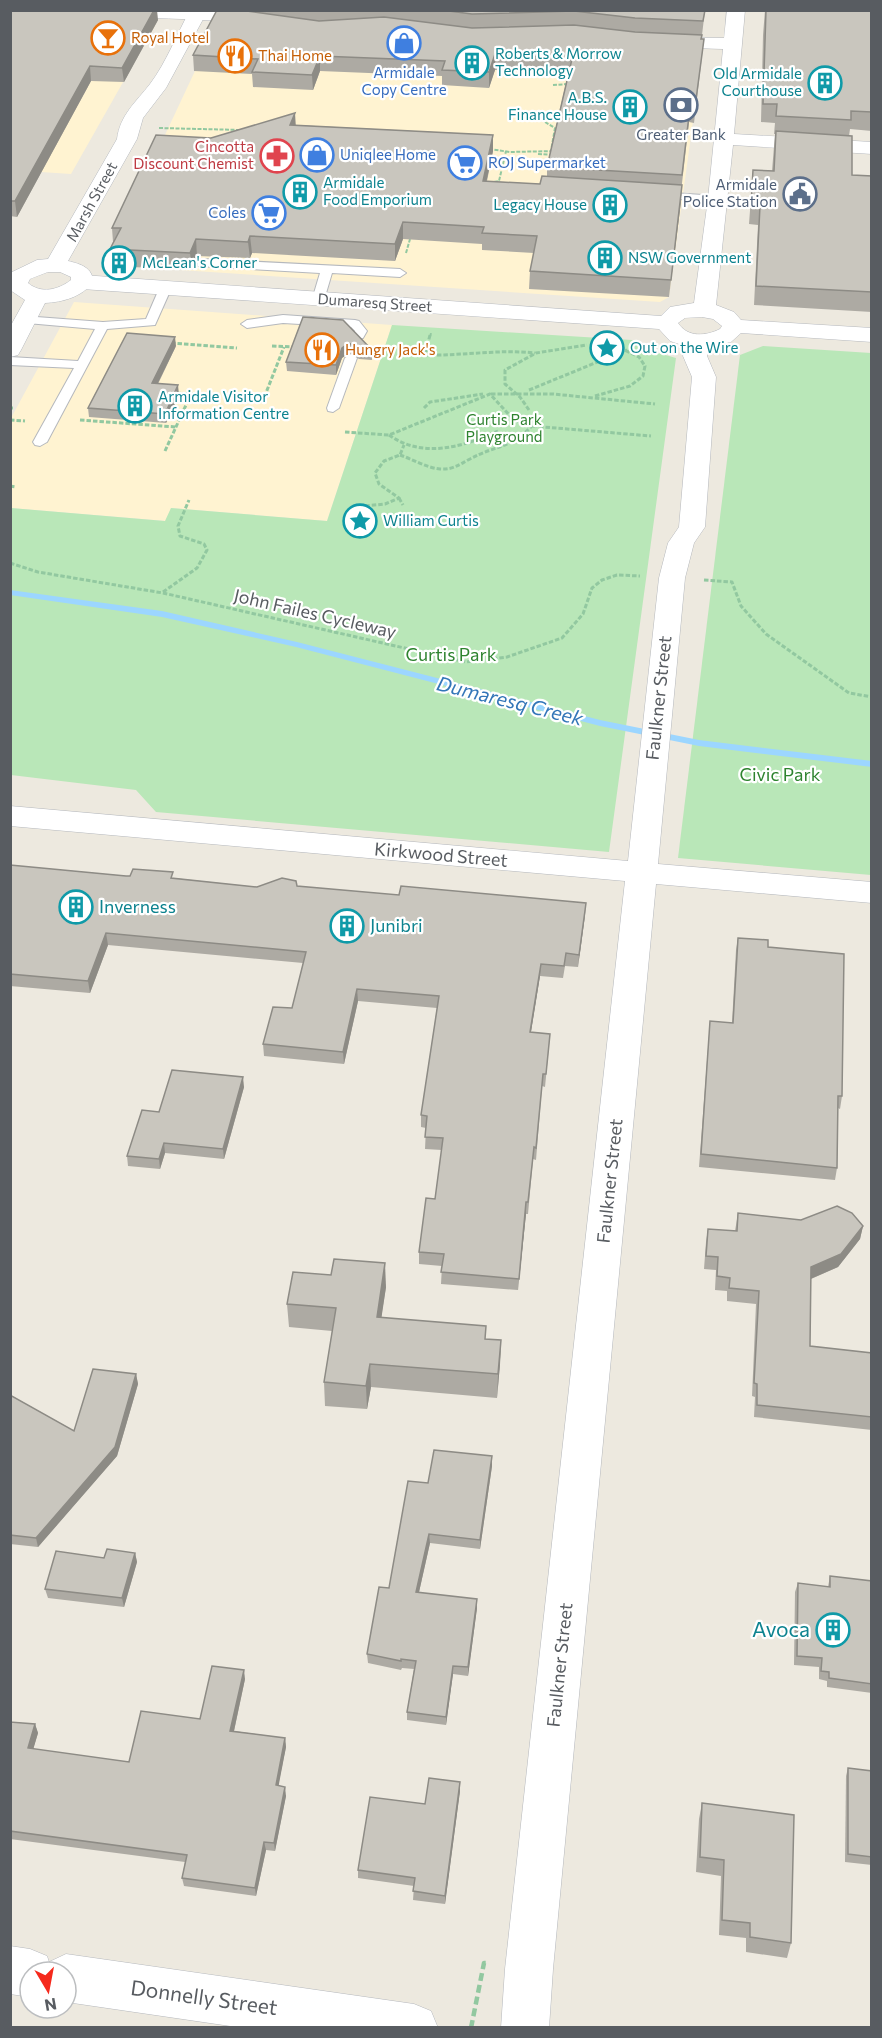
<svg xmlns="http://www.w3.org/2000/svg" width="882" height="2038" font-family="Commissioner,sans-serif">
<rect width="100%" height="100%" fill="#ede9df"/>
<g fill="#fff3d1">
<path d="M10,17l146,7 -85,150 -60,-4z"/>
<path d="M702,55l-33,242 -9,5 -556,-37 91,-194z"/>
<path d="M74,302l318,23 -65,196 -156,-13 -5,13 -155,-13v-90z"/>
</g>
<g fill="#b9e7b8">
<path d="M392,325l240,15 23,12 21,6 -67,494 -453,-40 -20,-22 -125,-15v-267l154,13 6,-13 156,13z"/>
<path d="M763,346l108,7v522l-193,-17 62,-503z"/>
</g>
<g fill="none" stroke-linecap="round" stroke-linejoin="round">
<path fill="#9cd6ff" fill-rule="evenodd" d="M10,590l152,21 135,31 303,78 99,20 173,21v6l-173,-21 -99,-20 -304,-79 -134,-30 -152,-22z"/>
<defs>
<g id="service">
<path d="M657,192l61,4 6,3 -6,3 -65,-5v-4z"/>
<path d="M202,259l198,10 6,4 -6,4 -68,-4 -8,27 -6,4 -6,-4 8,-27 -122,-7v-6z"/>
<path d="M165,285l6,4 -16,36 -48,4 -60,113 -7,4 -5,-1 -2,-3 41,-74 -64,-3v-8l68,4 17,-32 -68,-6 -6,-4 2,-3 80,6 43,-3 13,-30z"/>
<path d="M283,315l72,5 4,1 8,10 -4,7 -4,1 -6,-4 2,-4 -4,-4 -68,-4 -36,5 -6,-4 6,-4z"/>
<path d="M351,354l6,4 -18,50 -6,4 -5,-1 -1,-3 18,-50z"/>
</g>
<g id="minor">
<path d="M69,10h160l36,6 3,4 -3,4 -6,1c-60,-8 -121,-6 -181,-10z"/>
<path d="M727,10h18l-11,124 138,8v12l-139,-9 -17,160 18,7 7,8 131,8v14l-131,-9 -10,9 -23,5 -1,9 9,21 -11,150 -11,16 -9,35 -27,286 214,18v21l-216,-19 -103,1085 -4,59h-48l4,-59 120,-1088 -615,-55v-20l618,55 31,-283 9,-35 11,-16 13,-150 -9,-21 2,-10 -15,-5 -11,-12 -577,-40 -8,-2 -3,-5 3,-5 8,-2 579,41 9,-9 24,-4 14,-104 15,-150 -64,-2 -6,-1 -3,-4 3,-4 6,-1 65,1zM702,317l11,2 9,7 -2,3c-14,7 -32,9 -42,-6l7,-5z"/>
</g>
<path id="tertiary" d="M10,1946l20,3 17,7 2,6 17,-8 348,50 17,7 7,17h-194l-178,-26v-30h-36v25l-20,-3z"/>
<path id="secondary" d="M190,10h18l-42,78 -23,30 -6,21 -69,122c13,3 25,7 25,21 -11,15 -30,20 -48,21l-24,47 -3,5 -8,2v-30l15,-27 -15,-10v-17l27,-13 11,-1 69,-120c3,-24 19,-37 33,-55 16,-21 27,-50 40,-74zM48,272h12l11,5v3c-13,10 -30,14 -43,3l2,-4z"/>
</defs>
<use href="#service" stroke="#b5b8bd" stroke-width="2"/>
<use href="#minor" stroke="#b5b8bd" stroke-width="1"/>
<use href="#tertiary" stroke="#b5b8bd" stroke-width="1"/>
<use href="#secondary" stroke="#b5b9bf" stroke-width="1"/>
<g stroke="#92c8a0" stroke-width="2" stroke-dasharray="4 1.5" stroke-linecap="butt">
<path d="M553,85l16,-1"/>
<path d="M545,122l10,6 -4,23"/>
<path d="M159,128l82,2"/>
<path d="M489,149l21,3 46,-1"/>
<path d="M538,154l17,1"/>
<path d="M494,182l5,-1 7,-30"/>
<path d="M406,253l4,-14"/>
<path d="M430,337l1,-4"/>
</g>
<g stroke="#92c8a0" stroke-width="3" stroke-dasharray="4.5 2" stroke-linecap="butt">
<path d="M430,335l-5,20c37,1 74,-6 110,-2"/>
<path d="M171,343l66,5"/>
<path d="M272,346l22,1"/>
<path d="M529,390l98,-40"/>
<path d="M176,393l40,3"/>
<path d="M491,394h62l102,10"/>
<path d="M595,396l35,-10 13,-10 2,-10 -6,-9 -21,-10"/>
<path d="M262,403l22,-56"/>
<path d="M10,408h3"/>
<path d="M424,408l6,-6 53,-8"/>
<path d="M529,410l-9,-13 -15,-13v-14l31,-17 51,-8"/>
<path d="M10,420l15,1"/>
<path d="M80,420l96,7"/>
<path d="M345,432l44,3 101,-41 24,26 18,6 119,10"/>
<path d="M389,435c34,24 74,12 109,-4"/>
<path d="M165,451l26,-57"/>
<path d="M400,455c12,4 27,13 40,14 13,1 20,-5 30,-10 25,-14 38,-9 62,-33"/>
<path d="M10,486l6,1"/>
<path d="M399,498l4,7"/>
<path d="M360,517l4,-11 21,-2 14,-6 -20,-14 -4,-11 9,-12 16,-6 4,-10"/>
<path d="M10,563l28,9 125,21 303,69 41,-5 55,-19 21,-24 9,-26 10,-8 15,-5 23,1"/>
<path d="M704,580l28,2 9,24 25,28 83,59 23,4"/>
<path d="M163,592l34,-24 10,-18 -3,-6 -24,-8 -2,-10 11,-26"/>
</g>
<path stroke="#92c8a0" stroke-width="4.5" stroke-dasharray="8 4" stroke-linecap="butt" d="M471,2028l13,-65h3"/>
<use href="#service" fill="#fff" fill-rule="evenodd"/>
<use href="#minor" fill="#fff" fill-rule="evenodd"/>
<use href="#tertiary" fill="#fff" fill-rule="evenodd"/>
<use href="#secondary" fill="#fff" fill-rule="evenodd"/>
</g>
<g fill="#adaaa3">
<path d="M10,10l148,10 -34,62 -33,-1 -74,136 -7,-1z"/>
<path d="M240,10h465l-3,25 -16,-1 18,5 -10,84 -5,-1 -20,175 -140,-8 1,-18 4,-18 -52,-3v-6l-79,-5 -8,22 -143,-8 -2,5 -53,-2 -5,14 -80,-4 -2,-17 3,-7 -1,-14 99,-90 85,-13 197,10v16l-6,30 53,3 7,-7v-10l21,-93 -73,-4 -6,18 -47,-3v-9l-122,-5 -7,19 -60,-3 -1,-13 -58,-3 -1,-16z"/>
<path d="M765,10h107v121l-22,-2 -1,7 3,39 20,1v136l-118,-7 4,-80 -9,-1 4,-54 19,1 3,-37h-1l1,-11 -14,-1 2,-87z"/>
<path d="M303,317l69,33v10l-13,-1 -9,-7 -8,6 -6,17 -49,-4 -1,-9z"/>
<path d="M176,346l-18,38 21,11 -13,28 -77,-6 -1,-9z"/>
<path d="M10,865l116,11 48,2 83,9 40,-1 288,29 -7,52 -13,-1 -2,12 -23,-2 -9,56 19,2 -1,12 -4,41 -3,-1 -6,74 -3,-1 -5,55h-2l-8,76 -77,-6 1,-18 -23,-2v-12l16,-53 7,-49 -17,-1 1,-21 -5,-1v-12l16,-107 -79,-7 -14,63 -80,-8 -1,-12 29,-36 11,-45 -195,-18 -18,48 -80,-7z"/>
<path d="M738,938l30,9 74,149 -2,13 -2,-1 -1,60 -2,12 -136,-13 11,-146 22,2 4,-73z"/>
<path d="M244,1087l-20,72 -59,-6 -5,16 -32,-3 -1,-10 32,-44z"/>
<path d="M738,1213l63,7 62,6 -3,13 -22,28 -27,12 -1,67 62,7v77l-118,-13 1,-20 -3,-1 4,-92 -29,-3v-10l-12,-1 1,-20 -12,-1 2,-27 2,-13 27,2z"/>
<path d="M386,1287l-5,31 105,21 15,1 -1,24 -3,34 -126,-11 -4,22 -42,-3 -1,-24 8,-51 -43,-4 -2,-23z"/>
<path d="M136,1374l2,10 -21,72 -79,91 -28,-3v-149l64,36z"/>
<path d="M492,1466l-12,83 -50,-6 -11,49 58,16 -9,68 -15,-2 -7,51 -39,-5v-8l7,-43 -12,-1 -1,2 -33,-7 -1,-9 22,-66 39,-105z"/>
<path d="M135,1553l2,9 -13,45 -76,-9 -3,-9 59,-31z"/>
<path d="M830,1576l42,5v112l-45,-6v-6l-8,-2v-12l-25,-2 1,-73 3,-9 30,4z"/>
<path d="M245,1679l-11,52 51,7 1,9 -8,39 8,10 -11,55 -9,-1 -10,46 -72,-10 -2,-8 3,-16 -175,-23v-117l25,2 3,9 -5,16 96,13 71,-43z"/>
<path d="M848,1768l24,3v94l-27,-3 1,-86z"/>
<path d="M460,1782v9l-15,113 -32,-4 1,-14 -56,-8v-8l67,-66z"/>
<path d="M702,1803l89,140 -4,15 -41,-6v-14l-27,-3 2,-59 -25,-4 3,-53z"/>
</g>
<g fill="#8d8b85">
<path d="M154,10h3l1,10 -34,62 -2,-14z"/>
<path d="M495,54v16l-6,18v-16z"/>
<path d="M320,56v15l-7,19 -1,-15z"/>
<path d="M90,66l1,15 -74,136 -2,-16z"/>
<path d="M295,113l1,16 -6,-4z"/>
<path d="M493,135v16l-10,46v-16z"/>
<path d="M682,185l-1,17 -12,95 2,-17z"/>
<path d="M403,222v17l-8,22v-17z"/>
<path d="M250,236l2,17 -2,5 -2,-16z"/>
<path d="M196,239l1,17 -5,14 -2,-17z"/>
<path d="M175,337l1,9 -23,47 -1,-10z"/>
<path d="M349,343l1,9 -8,6 -6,17v-10l6,-17z"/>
<path d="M178,385l1,10 -13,28 -1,-9z"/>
<path d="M586,903l-1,12 -7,52 1,-12z"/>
<path d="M106,933l2,12 -18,48 -2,-12z"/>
<path d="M541,964l-1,12 -11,68 1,-12z"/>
<path d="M357,989l1,12 -14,63 -1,-12z"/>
<path d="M243,1077l1,10 -20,72 -1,-10z"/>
<path d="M164,1143l1,10 -5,16 -1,-10z"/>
<path d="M526,1202v12l-8,76z"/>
<path d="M863,1226l-3,13 -22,28 -30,13 3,-13z"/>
<path d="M385,1263l1,24 -8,54 -1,-24z"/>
<path d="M501,1340l-1,24 -3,34 1,-24z"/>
<path d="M370,1364l1,23 -4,22 -1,-23z"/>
<path d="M136,1374l2,10 -21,72 -79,91 -2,-9z"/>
<path d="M492,1456v10l-12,83v-9z"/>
<path d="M429,1534l1,9 -13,58 -1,-9z"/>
<path d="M135,1553l2,9 -13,45 -2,-9z"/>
<path d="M477,1599v9l-9,68v-9z"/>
<path d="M453,1666v8l-7,51v-8z"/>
<path d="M244,1670l1,9 -13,61 -2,-9z"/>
<path d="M35,1724l3,9 -7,24 -3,-9z"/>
<path d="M285,1738l1,9 -9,47 -1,-9z"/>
<path d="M460,1782v9l-15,113v-8z"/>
<path d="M285,1787l1,9 -11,55 -1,-8z"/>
<path d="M264,1842l2,8 -10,46 -1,-8z"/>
</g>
<g fill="#c9c6be" stroke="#8d8b85" stroke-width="1.5">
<path d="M10,10h144l-32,58 -32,-2 -75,135h-5z"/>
<path d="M217,10h22l80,11 65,-4 88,11 102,-3 61,7 67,3 -1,4h3l-9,68h-5l-8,68 -135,-8 25,-108 -77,-5 -6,18 -47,-2 3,-9 -125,-5 -8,19 -60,-3 6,-13 -65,-4z"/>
<path d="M441,10h264l-2,11 -68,-3 -61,-7 -102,3z"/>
<path d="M766,10h106v102l-21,-1v9l-75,-4 1,-12h-14z"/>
<path d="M295,113l-5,12 203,10 -10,46 57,3 2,-8 140,9 -11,95 -141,-9 7,-35 -55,-3 2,-6 -81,-5 -8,22 -145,-8 -2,6 -52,-3 -6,14 -80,-4 11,-21h-9l44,-93 55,3z"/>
<path d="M776,131l76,5v39l20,1v116l-116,-6 4,-80 -9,-1 2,-35 21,1z"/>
<path d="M303,317l40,3 29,30h-13l-10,-7 -7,5 -6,17 -50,-3z"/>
<path d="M127,333l48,4 -23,46 26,2 -13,29 -77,-6z"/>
<path d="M10,865l116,11h4l3,-7 40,3 -2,6 86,9 25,-9 14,3 1,5 102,9 2,-9 185,17 -7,52 -13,-2 -2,13 -23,-2 -11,68 20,2 -4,40h-3l-7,74 -2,-1 -6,55h-2l-7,77 -78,-7 3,-18 -25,-2 7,-54 9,1 8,-61 -18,-1 2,-21 -6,-1 18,-119 -82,-7 -14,63 -80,-8 10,-37 19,1 14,-56 -200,-19 -18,48 -78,-7z"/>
<path d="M738,938l30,2v7l76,7 -2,142h-4l-1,72 -136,-14 9,-133 23,2z"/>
<path d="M172,1070l71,7 -20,72 -59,-6 -5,16 -32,-3 15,-46 17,2z"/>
<path d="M837,1206l15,7 11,13 -22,28 -30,13 -1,79 62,7v64l-115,-12v-21l-3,-1 5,-92 -30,-3 1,-10 -13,-2 1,-19 -12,-1 2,-27 29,2 1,-18 63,7z"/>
<path d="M334,1259l51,4 -8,54 109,9 -1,13 16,1 -3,34 -128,-10 -4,22 -42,-4 12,-74 -49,-4 6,-32 38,3z"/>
<path d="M93,1369l43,5 -21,73 -79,91 -26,-3v-140l64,36z"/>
<path d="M434,1450l58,6 -12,84 -51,-6 -13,58 61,7 -9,68 -15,-1 -7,51 -39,-5 9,-51 -15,-2v2l-34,-7 12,-67 10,1 19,-107 20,2z"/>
<path d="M107,1549l28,4 -13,45 -77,-9 11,-38 48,7z"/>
<path d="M830,1576l42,5v103l-43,-6v-6l-8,-1 1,-13 -25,-2 1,-73 32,4z"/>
<path d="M212,1666l32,4 -14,61 55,7 -9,47 9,2 -11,56 -10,-1 -9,46 -73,-10 5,-23 -177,-24v-109l25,2 -7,24 101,14 12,-51 59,8z"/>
<path d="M848,1768l24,3v86l-24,-3z"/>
<path d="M429,1778l31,4 -15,114 -32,-5 2,-13 -57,-8 12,-73 55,7z"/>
<path d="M702,1803l92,12 -3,128 -41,-6v-14l-28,-3 2,-60 -24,-3z"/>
</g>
<defs>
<symbol id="bar-ring" viewBox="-11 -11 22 22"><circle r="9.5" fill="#fff" stroke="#e8710a" stroke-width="1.5"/><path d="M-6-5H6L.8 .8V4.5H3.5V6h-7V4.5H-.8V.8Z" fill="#e8710a"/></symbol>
<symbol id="shop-ring" viewBox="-11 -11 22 22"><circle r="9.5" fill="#fff" stroke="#3f7fe0" stroke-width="1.5"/><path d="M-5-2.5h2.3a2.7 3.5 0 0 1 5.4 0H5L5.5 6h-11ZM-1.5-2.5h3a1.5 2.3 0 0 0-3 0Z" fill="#3f7fe0"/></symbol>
<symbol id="restaurant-ring" viewBox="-11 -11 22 22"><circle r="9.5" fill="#fff" stroke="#e8710a" stroke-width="1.5"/><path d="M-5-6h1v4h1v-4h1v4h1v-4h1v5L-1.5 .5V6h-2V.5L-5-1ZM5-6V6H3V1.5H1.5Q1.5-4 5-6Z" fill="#e8710a"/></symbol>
<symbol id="building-ring" viewBox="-11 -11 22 22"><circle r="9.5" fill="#fff" stroke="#0f9aa8" stroke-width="1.5"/><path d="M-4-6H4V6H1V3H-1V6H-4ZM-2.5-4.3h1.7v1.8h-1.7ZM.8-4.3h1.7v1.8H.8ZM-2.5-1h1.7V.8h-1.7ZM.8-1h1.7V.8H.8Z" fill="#0f9aa8"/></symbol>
<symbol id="bank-ring" viewBox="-11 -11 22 22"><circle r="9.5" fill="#fff" stroke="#5c6f8a" stroke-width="1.5"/><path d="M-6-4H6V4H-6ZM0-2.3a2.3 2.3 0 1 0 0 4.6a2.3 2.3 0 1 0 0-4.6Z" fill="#5c6f8a"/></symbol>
<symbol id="pharmacy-ring" viewBox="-11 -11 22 22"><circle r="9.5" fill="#fff" stroke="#e0444e" stroke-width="1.5"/><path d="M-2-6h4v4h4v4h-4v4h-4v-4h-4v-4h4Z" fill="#e0444e"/></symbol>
<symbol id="supermarket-ring" viewBox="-11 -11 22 22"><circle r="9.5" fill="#fff" stroke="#3f7fe0" stroke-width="1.5"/><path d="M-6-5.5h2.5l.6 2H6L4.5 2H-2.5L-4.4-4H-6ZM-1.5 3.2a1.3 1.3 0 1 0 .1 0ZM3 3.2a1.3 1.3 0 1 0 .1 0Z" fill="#3f7fe0"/></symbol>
<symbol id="civic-ring" viewBox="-11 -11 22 22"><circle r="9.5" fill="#fff" stroke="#5c6f8a" stroke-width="1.5"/><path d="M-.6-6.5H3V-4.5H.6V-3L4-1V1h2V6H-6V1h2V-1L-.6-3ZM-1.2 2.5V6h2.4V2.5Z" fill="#5c6f8a"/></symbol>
<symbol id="sight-ring" viewBox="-11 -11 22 22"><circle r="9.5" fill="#fff" stroke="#0f9aa8" stroke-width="1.5"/><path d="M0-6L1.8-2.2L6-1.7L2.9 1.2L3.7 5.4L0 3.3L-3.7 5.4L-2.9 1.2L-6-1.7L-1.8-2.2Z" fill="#0f9aa8"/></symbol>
</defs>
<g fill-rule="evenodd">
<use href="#bar-ring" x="89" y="19" width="38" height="38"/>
<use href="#shop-ring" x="385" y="24" width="38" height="38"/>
<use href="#restaurant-ring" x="216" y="37" width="38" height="38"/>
<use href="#building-ring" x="453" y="44" width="38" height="38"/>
<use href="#building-ring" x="806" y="64" width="38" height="38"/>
<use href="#bank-ring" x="662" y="86" width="38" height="38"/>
<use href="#building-ring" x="611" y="88" width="38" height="38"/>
<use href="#shop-ring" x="298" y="136" width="38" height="38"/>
<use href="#pharmacy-ring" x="258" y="137" width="38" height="38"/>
<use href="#supermarket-ring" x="446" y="144" width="38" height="38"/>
<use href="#building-ring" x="281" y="173" width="38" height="38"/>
<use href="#civic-ring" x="781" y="175" width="38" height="38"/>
<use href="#building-ring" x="591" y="186" width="38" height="38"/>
<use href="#supermarket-ring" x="250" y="194" width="38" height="38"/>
<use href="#building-ring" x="586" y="239" width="38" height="38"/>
<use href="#building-ring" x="100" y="244" width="38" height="38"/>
<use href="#sight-ring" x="588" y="329" width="38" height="38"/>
<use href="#restaurant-ring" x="303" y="331" width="38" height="38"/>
<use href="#building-ring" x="116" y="387" width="38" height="38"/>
<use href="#sight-ring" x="341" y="502" width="38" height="38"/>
<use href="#building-ring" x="57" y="888" width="38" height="38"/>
<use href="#building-ring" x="328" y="907" width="38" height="38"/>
<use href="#building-ring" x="814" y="1611" width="38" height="38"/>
</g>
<g text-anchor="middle" stroke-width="4.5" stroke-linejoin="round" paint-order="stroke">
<g font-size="15" fill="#c56008" stroke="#fff" text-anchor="start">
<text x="131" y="43">Royal Hotel</text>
<text x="258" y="61">Thai Home</text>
<text x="345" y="355">Hungry Jack's</text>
</g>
<g font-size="15" fill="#0d838f" stroke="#fff" text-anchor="start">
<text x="495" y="59">Roberts &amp; Morrow<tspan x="495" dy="17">Technology</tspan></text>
<text x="802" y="79" text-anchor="end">Old Armidale<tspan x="802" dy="17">Courthouse</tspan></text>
<text x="607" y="103" text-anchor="end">A.B.S.<tspan x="607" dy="17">Finance House</tspan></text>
<text x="323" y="188">Armidale<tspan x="323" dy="17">Food Emporium</tspan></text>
<text x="587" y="210" text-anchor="end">Legacy House</text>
<text x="628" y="263">NSW Government</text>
<text x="142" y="268">McLean's Corner</text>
<text x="630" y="353">Out on the Wire</text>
<text x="158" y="402">Armidale Visitor<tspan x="158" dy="17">Information Centre</tspan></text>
<text x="383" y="526">William Curtis</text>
</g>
<g font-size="15" fill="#366cbe" stroke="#fff" text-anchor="start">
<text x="404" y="78" text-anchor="middle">Armidale<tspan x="404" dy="17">Copy Centre</tspan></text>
<text x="340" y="160">Uniqlee Home</text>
<text x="488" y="168">ROJ Supermarket</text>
<text x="246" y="218" text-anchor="end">Coles</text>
</g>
<g font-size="15" fill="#4e5e75" stroke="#fff">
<text x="681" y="140">Greater Bank</text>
<text x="777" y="190" text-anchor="end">Armidale<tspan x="777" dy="17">Police Station</tspan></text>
</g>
<g font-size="15" fill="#be3a42" stroke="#fff" text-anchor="end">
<text x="254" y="152">Cincotta<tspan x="254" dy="17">Discount Chemist</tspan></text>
</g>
<g font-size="15" fill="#585c61" stroke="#fff">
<text transform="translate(92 202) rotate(-61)" y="5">Marsh Street</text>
<text transform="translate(375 303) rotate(4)" y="5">Dumaresq Street</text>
</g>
<g font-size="15" fill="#2e832f" stroke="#fff">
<text x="504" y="425">Curtis Park<tspan x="504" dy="17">Playground</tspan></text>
</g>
<g font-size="18" fill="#585c61" stroke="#fff">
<text transform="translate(315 614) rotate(13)" y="6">John Failes Cycleway</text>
<text transform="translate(659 698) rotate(-84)" y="6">Faulkner Street</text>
<text transform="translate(441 855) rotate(5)" y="6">Kirkwood Street</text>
<text transform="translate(610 1181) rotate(-84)" y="6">Faulkner Street</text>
<text transform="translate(560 1665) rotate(-84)" y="6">Faulkner Street</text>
</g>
<g font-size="18" fill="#2e832f" stroke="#fff">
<text x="451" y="661">Curtis Park</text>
<text x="780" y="781">Civic Park</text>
</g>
<g font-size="18" fill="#0d838f" stroke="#fff" text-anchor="start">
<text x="99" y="913">Inverness</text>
<text x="370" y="932">Junibri</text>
</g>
<g font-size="20" font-style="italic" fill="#3376b8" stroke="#fff">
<text transform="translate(510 701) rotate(14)" y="7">Dumaresq Creek</text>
</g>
<g font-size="21" fill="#0d838f" stroke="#fff" text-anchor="end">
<text x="810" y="1637">Avoca</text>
</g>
<g font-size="21" fill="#585c61" stroke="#fff">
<text transform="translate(204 1998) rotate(8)" y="7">Donnelly Street</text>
</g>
</g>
<rect width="882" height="2038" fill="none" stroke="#585c61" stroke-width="24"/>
<g transform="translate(48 1990) rotate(170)"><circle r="28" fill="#ffffff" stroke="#bcbec0" stroke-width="1.5"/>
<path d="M0-4.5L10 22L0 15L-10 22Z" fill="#f5291c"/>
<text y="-9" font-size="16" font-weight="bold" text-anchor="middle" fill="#585c61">N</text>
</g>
</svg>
